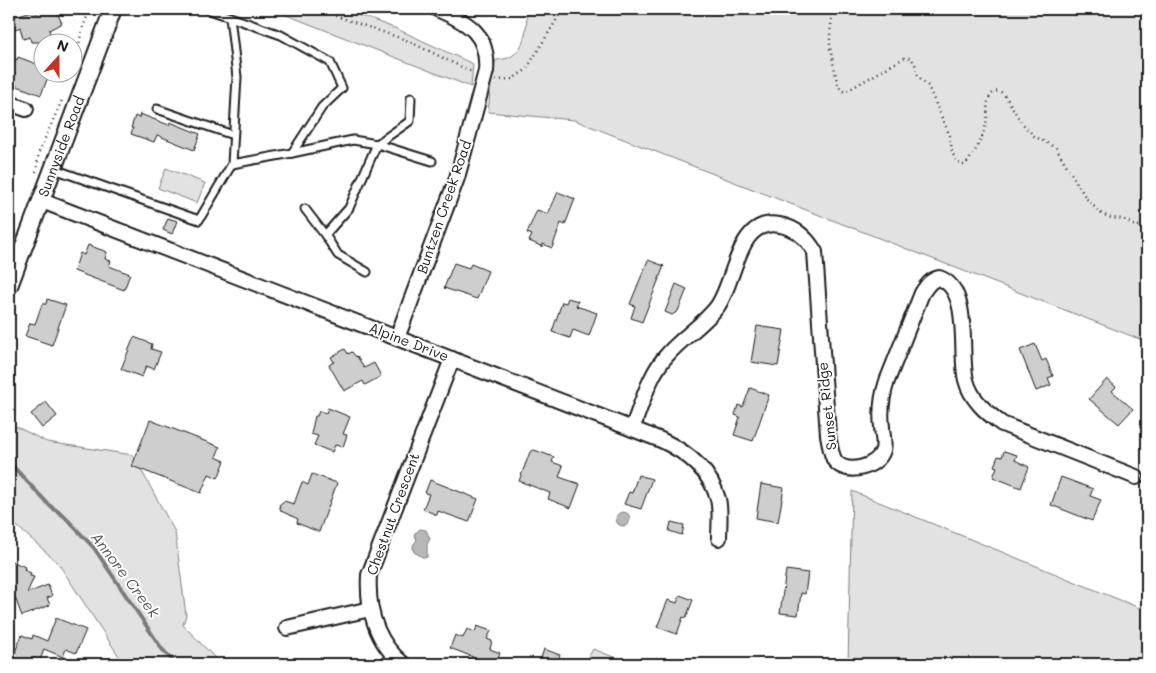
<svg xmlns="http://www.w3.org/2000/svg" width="1156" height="673" font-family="Mali,sans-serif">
<rect width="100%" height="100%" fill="#fff"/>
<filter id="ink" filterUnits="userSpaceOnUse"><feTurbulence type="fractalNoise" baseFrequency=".02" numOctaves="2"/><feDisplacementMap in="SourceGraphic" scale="10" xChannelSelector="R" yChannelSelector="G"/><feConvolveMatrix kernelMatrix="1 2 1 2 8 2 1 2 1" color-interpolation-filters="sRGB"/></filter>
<g filter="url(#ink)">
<g fill="#e2e2e2" stroke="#7f7f7f">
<path d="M271,9h72l54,20 76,35 -2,23z"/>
<path d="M526,9h621v333l-573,-222 -86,-8 4,-40 4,-12c3,0 8,-1 12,-2 18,-7 20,-33 18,-49z"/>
<path d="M166,168l39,15 -8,20 -39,-15z"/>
<path d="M9,423l38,19 86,13 42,77 11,83 -3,10 38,39h-97l-66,-101 -49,-44z"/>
<path d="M852,491l295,120v53h-299z"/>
<path d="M593,649l39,15h-47z"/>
</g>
<g fill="#b8b8b8" stroke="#7a7a7a">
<circle cx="623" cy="519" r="7"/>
<path d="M420,529l6,1 4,9 -3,5v13l-3,1 -10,-6c-2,-6 -1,-8 3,-12l-3,-6z"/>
</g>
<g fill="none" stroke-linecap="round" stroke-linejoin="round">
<path stroke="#7a7a7a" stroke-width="4" d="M9,462l41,44 14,10 30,32 68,101 14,15"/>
</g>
<g fill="#cecece" stroke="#1c1c1c">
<path d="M45,9h10l7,14 -13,7 5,12h-23l-1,-5 -7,2 -3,-12 -11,6v-15l26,-8 1,3z"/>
<path d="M9,57l8,3 1,-3 24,9v6h8l-9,23 -32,-12z"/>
<path d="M140,114l29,11 1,-3 30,12 -6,16 -37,-15 -3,7 -23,-8 2,-6h-2l4,-12 4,2z"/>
<path d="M558,192l17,7 -10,26 -4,-2 -9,25 -9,-4v3l-14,-6 3,-6 -5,-2 10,-23 11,4z"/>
<path d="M168,218l9,3 -5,13 -9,-4z"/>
<path d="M88,245l19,7 -2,7 6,2 -2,5 21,8 -6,16 -50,-19 6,-18 4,2z"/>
<path d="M648,260l16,6 -22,56 -11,-4 4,-12 -5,-2z"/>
<path d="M454,263l15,5 2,-4 17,7 -11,28 -33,-11z"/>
<path d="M676,284l11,5 -9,22 -6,4 -7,-3z"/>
<path d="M568,298l10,3 -2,5 21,7 -8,23 -16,-6 -3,8 -18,-6 10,-30 4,1z"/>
<path d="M47,299l19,6 -14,40 -27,-9 5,-13 5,1 7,-20h4z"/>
<path d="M757,326l27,4 -6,36 -27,-4z"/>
<path d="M134,337l18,7 -1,5 10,3 -7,17 -8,-3 -4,11 -21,-8z"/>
<path d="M1035,344l7,17 4,-2 7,17 -5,2 3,7 -15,6 -16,-41z"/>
<path d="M345,349l3,5 4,-2 4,5 1,-1 7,12 10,-5 7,13 -16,9 -2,-4 -19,10 -15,-26 5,-3 -3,-5z"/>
<path d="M1107,379l9,8 -4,4 21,18 -14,15 -30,-25z"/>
<path d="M750,388l19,7 -16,46 -19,-6 6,-18 -5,-2 3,-10 5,2z"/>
<path d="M46,402l11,14 -15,12 -11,-14z"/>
<path d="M328,408l22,9 -7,17 4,1 -4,12 -8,-2 -3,7 -18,-7 4,-9 -7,-2 4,-18h2l2,-5 7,2z"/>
<path d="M150,420l70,27 -4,10 9,4 -7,17 -9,-4 -8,19 -69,-27z"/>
<path d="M534,450l20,7 -2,5 11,4 -4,11 21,7 -9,24 -23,-9 2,-6 -31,-12 11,-29z"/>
<path d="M1004,451l13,4 -2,5 14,7 -8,21 -28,-11 4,-10 -3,-1 4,-10 4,1z"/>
<path d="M312,474l25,9 -18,49 -22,-9 1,-4 -17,-8 -2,-6 5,-4 10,3 8,-22 6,3z"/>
<path d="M638,475l14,4 -11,30 -17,-5 5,-12 3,1z"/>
<path d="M1061,477l32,12 -3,7 11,4 -9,21 -41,-16z"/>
<path d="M430,480l48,19 -9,23 -31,-11 -1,4 -14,-6 6,-15 -4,-1z"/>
<path d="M761,484l23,4 -6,34 -22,-4z"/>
<path d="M671,522l13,3 -2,10 -13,-4z"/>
<path d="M9,560l16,7 -1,3 7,3 -1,3 4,1 -7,16 21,-8 4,11 -5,2 3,7 -28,11 -13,-34z"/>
<path d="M786,570l22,3 -3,21 -4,-1 -3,22 -18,-2z"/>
<path d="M680,595l13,5 -7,18 -3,-1 -6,17 -20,-7 11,-27 9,3z"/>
<path d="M56,618l30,12 -10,23 -10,-4 -3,8 -19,-8 -5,15h-29l12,-29 10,4 1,-4 14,6z"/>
<path d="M477,626l14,5 -4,8 5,2 -2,8 10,4 -4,11h-16l-9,-3 2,-4 -23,-9 5,-13 8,3 4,-9 8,3z"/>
<path d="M544,649l16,6 -3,9h-18z"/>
</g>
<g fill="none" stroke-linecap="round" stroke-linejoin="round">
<defs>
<g id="service">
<path d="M207,9l23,8"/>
<path d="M157,109l76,26"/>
<path d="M292,153l61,-13 24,4 33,-23 1,-23"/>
<path d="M54,169l145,51 33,-56 5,-87 -7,-60 51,18 49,27 12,26 -20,19 -30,46 -60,11"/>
<path d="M305,209l20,26 24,-27 28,-64 55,17"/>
<path d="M325,235l13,20 29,17"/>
</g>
<g id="minor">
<path d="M9,103l17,6"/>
<path d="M42,201l619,239c26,12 49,30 57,59 3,12 1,27 1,39"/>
<path d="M397,338l60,-160 29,-107c3,-37 -18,-49 -49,-62"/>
<path d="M632,429c10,-25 17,-55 36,-75 15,-17 35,-29 49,-47 19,-26 20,-91 63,-82 16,3 27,13 35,27l13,183c2,8 2,18 7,26 12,15 43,6 48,-11 2,-8 -1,-16 -1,-23 -2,-16 0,-31 5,-46l35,-88c5,-7 8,-13 17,-15 33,11 20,75 27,102 5,20 21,33 36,44l134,53"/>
<path d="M287,628l83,-19"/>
<path d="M403,664c-27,-22 -36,-55 -34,-89l83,-216"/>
</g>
<g id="tertiary">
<path id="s1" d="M9,286l104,-277"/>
</g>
</defs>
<use href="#service" stroke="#1c1c1c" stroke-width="11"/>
<use href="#minor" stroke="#1c1c1c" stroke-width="18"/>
<use href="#tertiary" stroke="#1c1c1c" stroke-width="20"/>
<g stroke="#1c1c1c" stroke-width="2.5" stroke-dasharray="1 4" stroke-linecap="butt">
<path d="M322,9l11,6 73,25 66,32"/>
<path d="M833,9l-3,24v14l7,35 4,8 4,2 59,-34h7l4,6 3,12 10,10 22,50 2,16 4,9 5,4h4c11,-13 19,-29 22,-46 1,-7 -1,-16 3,-23 3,-4 6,-5 10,-5l6,6 15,25 13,14 22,12 30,50 14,15 11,5 12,1 11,6 13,2"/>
<path d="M73,72l9,-42 8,-21"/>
<path d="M496,80l16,-1 14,-9 37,-61"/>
<path d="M36,172l3,-20 24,-54"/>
</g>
<use href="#service" stroke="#fff" stroke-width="7"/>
<use href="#minor" stroke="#fff" stroke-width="14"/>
<use href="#tertiary" stroke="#fff" stroke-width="16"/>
</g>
</g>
<g text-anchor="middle" stroke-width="4" stroke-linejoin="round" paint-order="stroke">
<g font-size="14" fill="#1c1c1c" stroke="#fff">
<text dy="5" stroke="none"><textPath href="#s1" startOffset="149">Sunnyside Road</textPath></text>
<text transform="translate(444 207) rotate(-71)" y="5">Buntzen Creek Road</text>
<text transform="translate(409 342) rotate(21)" y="5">Alpine Drive</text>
<text transform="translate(827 406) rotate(-96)" y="5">Sunset Ridge</text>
<text transform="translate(393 514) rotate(-70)" y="5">Chestnut Crescent</text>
</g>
<g font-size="15" font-style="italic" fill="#5a5a5a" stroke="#fff">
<text transform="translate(125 575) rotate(53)" y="5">Annore Creek</text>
</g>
</g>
<rect width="1156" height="673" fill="none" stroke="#fff" stroke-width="30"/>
<rect x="15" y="15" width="1126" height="643" fill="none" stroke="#1c1c1c" stroke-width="2" filter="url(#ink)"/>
<g transform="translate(58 58) rotate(21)"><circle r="24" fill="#ffffff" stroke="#a4a4a4"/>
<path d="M0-4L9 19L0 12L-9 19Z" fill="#c8321e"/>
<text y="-8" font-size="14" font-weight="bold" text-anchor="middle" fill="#1c1c1c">N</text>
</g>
</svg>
